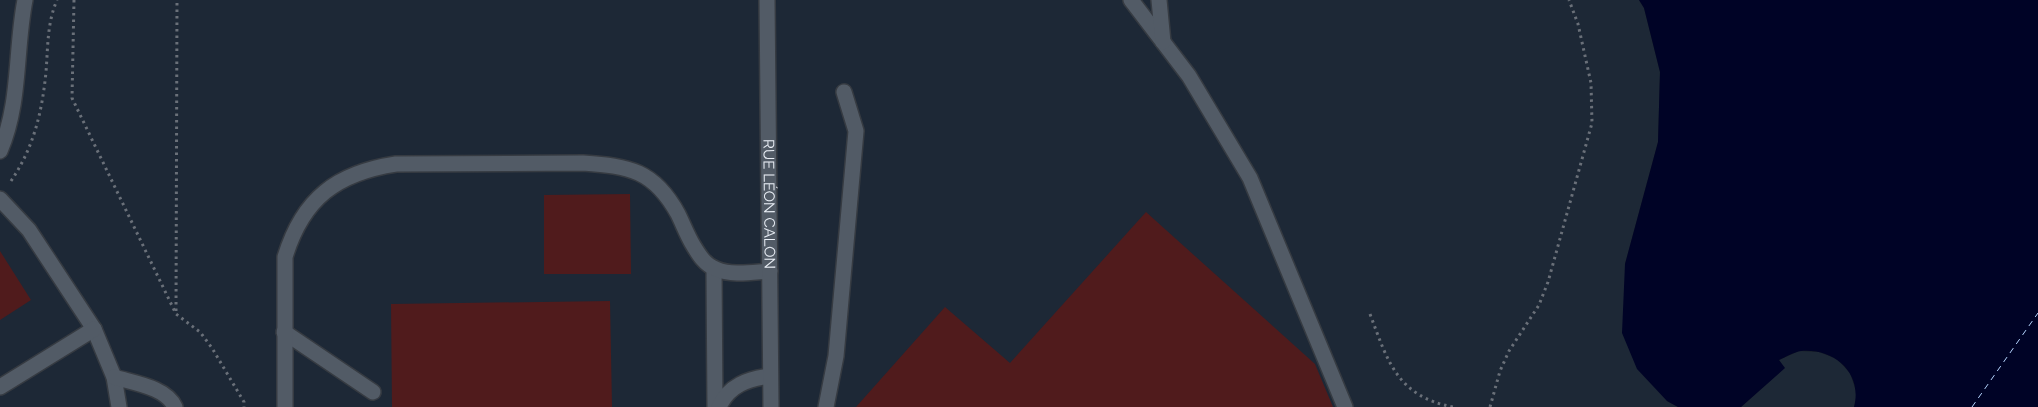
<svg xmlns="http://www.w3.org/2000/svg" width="2038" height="407" font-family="Raleway,sans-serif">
<rect width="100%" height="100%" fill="#171e27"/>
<g fill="#1d2836">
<path d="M0,0h1639l5,8 16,64 -2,70 -33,122 42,137 11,6h-1678z"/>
<path d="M1799,351l20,1 18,7 13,14 7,21 -3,13h-113l43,-39 -5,-8z"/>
</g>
<path fill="#000326" d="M1639,0h399v407h-184c9,-34 -20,-59 -53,-56 -7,1 -15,6 -22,9l6,8 -44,39h-63l-11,-6 -30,-32 -15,-36 3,-69 33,-122 2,-70 -16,-64z"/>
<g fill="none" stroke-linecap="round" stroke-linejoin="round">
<path stroke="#b4d4fd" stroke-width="1" stroke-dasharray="6 5" stroke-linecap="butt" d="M1972,407l66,-94"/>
</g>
<g fill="#501b1c">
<path d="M630,194l1,80h-87v-79z"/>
<path d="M1146,212l169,152 18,43h-477l89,-100 65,56z"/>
<path d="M0,251l31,49 -31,20z"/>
<path d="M610,301l2,106h-220l-1,-103z"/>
</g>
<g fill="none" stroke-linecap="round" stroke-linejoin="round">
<defs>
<g id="service">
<path d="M1131,0l58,76 61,102 95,229"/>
<path d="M1159,0l4,42"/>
<path d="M0,199l29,31 65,99 20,48 5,30"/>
<path d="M714,269l1,138"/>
<path d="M284,332l89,60"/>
<path d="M114,377c19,6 52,10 61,30"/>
<path d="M0,387l94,-58"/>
<path d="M285,407v-150c18,-59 52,-84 111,-93l187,-1c46,3 71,7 95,51 5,10 9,21 15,31 6,10 12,20 23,24 16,7 37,3 54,2"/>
<path d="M719,407c10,-22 29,-28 51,-31"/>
<path d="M826,407l10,-51 20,-225 -12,-39"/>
</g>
<g id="minor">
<path id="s1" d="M767,0l4,407"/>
<path d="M0,151c21,-49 15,-100 25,-151"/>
</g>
</defs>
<use href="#service" stroke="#363b42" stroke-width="18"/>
<use href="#minor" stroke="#363b42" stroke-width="18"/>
<g stroke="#6a7079" stroke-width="3" stroke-dasharray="2.5 4" stroke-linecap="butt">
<path d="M74,0l-2,98 104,216 24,18 12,16 32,54v5"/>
<path d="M11,181c23,-34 31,-69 35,-109 2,-25 1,-49 11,-72"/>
<path d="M176,311l1,-311"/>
<path d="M1370,314c18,48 27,82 83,93"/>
<path d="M1490,407l10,-36 9,-20 30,-46 9,-23 44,-159 -1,-40 -13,-59 -9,-24"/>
</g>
<use href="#service" stroke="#525b66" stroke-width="15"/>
<use href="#minor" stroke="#525b66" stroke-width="15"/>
</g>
<g text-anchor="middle" stroke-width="4" stroke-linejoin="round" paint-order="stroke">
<g font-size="15" fill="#e9eef5" stroke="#171e27">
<text dy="5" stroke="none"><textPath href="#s1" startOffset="204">RUE LÉON CALON</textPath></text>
</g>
</g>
</svg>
